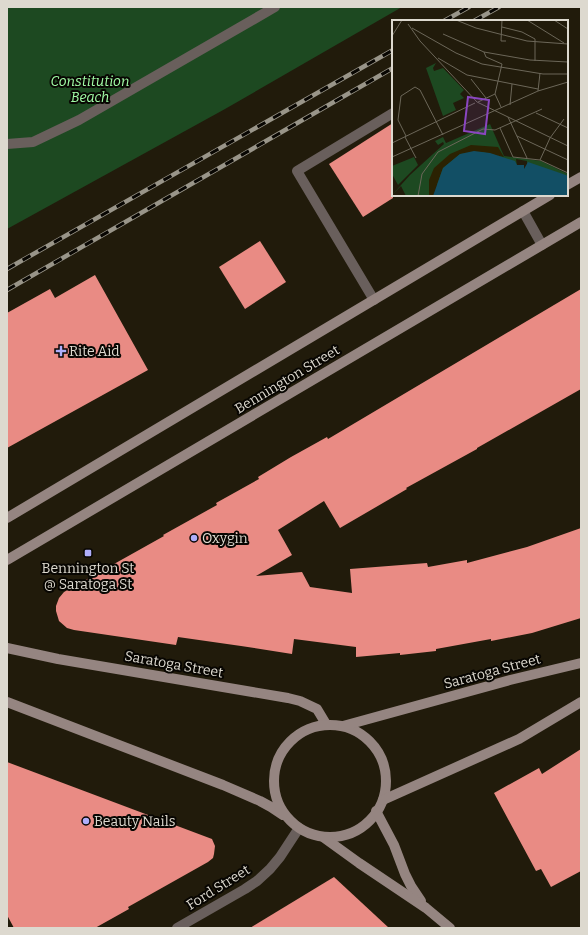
<svg xmlns="http://www.w3.org/2000/svg" width="588" height="935" font-family="Bitter,serif">
<rect width="100%" height="100%" fill="#211b0b"/>
<path fill="#1d4921" d="M7,7h395l-177,102 -218,120z"/>
<g fill="#e98b84">
<path d="M393,123v75l-30,19 -34,-53z"/>
<path d="M260,241l26,41 -41,27 -26,-42z"/>
<path d="M95,275l53,95 -141,78v-135l43,-24 5,9z"/>
<path d="M581,289v100l-104,59v1l-71,39 1,1 -67,39 -16,-27 -46,29 14,25 -36,21 46,-4 8,15 42,6 -2,-24 77,-6 1,4 39,-7v3l60,-16 54,-19v90l-49,15 -41,8v-2l-55,10v2l-36,4v-2l-44,4v-10l-62,-8 -2,15 -51,-8 -63,-9 -2,8 -102,-15 -7,-2 -8,-7 -3,-10v-5l3,-8 5,-6 100,-56 -1,-1 54,-30 -1,-2 43,-24 -1,-2 33,-20 36,-20 1,2z"/>
<path d="M581,749v122l-30,16 -10,-18 -5,2 -42,-78 45,-25 3,6z"/>
<path d="M7,762l205,77 3,7 -1,8 -1,4 -5,4 -80,45 1,2 -34,19h-81l-7,-13z"/>
<path d="M334,877l55,51h-139z"/>
</g>
<g fill="none" stroke-linecap="round" stroke-linejoin="round">
<g stroke="#695f5c" stroke-width="10">
<path d="M523,211l19,34"/>
<path d="M374,300l-77,-129 96,-58"/>
</g>
<g stroke="#695f5c" stroke-width="10">
<path d="M7,144l26,-2 46,-22 196,-113"/>
<path d="M177,928l68,-39 12,-8 13,-12 10,-12 19,-29"/>
</g>
<g stroke="#958581" stroke-width="10">
<path d="M567,185l14,-8"/>
<path d="M7,518l543,-323"/>
<path d="M7,560l574,-338"/>
<path d="M7,648l51,11 230,39 12,3 17,8 9,15"/>
<path d="M7,702l216,83 37,16 11,6 12,8"/>
<circle cx="330" cy="781" r="56"/>
<path d="M343,726l167,-46 71,-17"/>
<path d="M383,800l136,-61 62,-37"/>
<path d="M376,811l18,34 11,29 6,12 10,15"/>
<path d="M323,837l36,26 67,45 24,20"/>
</g>
<defs>
<g id="rail">
<path d="M444,21l25,-14"/>
<path d="M474,21l25,-14"/>
<path d="M7,269l386,-219"/>
<path d="M7,290l386,-222"/>
</g>
</defs>
<use href="#rail" stroke="#999589" stroke-width="4.5"/>
<use href="#rail" stroke="#080602" stroke-width="3" stroke-dasharray="9" stroke-linecap="butt"/>
</g>
<g fill="#afaefa" stroke="#080602" stroke-width="1.5">
<path d="M59 345h4v4h4v4h-4v4h-4v-4h-4v-4h4z"/>
<circle cx="194" cy="538" r="4"/>
<rect x="84" y="549" width="8" height="8" rx="2"/>
<circle cx="86" cy="821" r="4"/>
</g>
<g text-anchor="middle" stroke-width="4" stroke-linejoin="round" paint-order="stroke">
<g font-size="14" font-style="italic" fill="#a2fea7" stroke="#080602">
<text x="90" y="86">Constitution<tspan x="90" dy="16">Beach</tspan></text>
</g>
<g font-size="14" fill="#ddd9cf" stroke="#080602" text-anchor="start">
<text x="69" y="356">Rite Aid</text>
<text x="202" y="543">Oxygin</text>
<text x="88" y="573" text-anchor="middle">Bennington St<tspan x="88" dy="16">@ Saratoga St</tspan></text>
<text x="94" y="826">Beauty Nails</text>
</g>
<g font-size="14" fill="#ddd9cf" stroke="#080602">
<text transform="translate(287 379) rotate(-31)" y="5">Bennington Street</text>
<text transform="translate(174 664) rotate(10)" y="5">Saratoga Street</text>
<text transform="translate(492 671) rotate(-15)" y="5">Saratoga Street</text>
<text transform="translate(218 887) rotate(-32)" y="5">Ford Street</text>
</g>
</g>
<g transform="translate(392 20)">
<rect width="176" height="176" fill="#211b0b"/>
<path d="M44,43l-3,5 1,3 9,-3 21,22 -4,4 4,4 -11,5 3,7 -13,6 -17,-48zM98,104l14,32 37,5 27,13v10l-41,-18v-5l-11,-2 1,7 -20,-11 -62,31 -2,10h-27l-5,-10 -9,9 18,-20 34,-31 -1,-2 -5,3 -3,-4 8,-4 3,6zM22,137l4,8 -20,20 -6,-11v-8z" fill="#1d4921"/>
<path d="M79,125l27,2 6,10 -22,-5 -22,2 -17,14 -10,28h-4v-16l5,-12 16,-14z" fill="#2b2202"/>
<path d="M82,131l16,2 25,8 2,4h7v4l4,-7 35,12 5,2v20h-135l10,-28 17,-14z" fill="#124f65"/>
<path fill="none" stroke="#6c6759" stroke-width="1" d="M64,0l20,8 51,13 41,3M110,0l-1,21h5M135,0l37,23M162,0l14,9M16,4l12,17 57,61 91,44M110,7l20,5 13,7v22M20,8l44,25 26,11 61,10h25M51,14l41,18 46,8 38,2M0,16l10,-16M92,32l2,5 16,7 -7,30M46,38l29,17 71,14M79,59l15,19M146,71l2,-18M103,74l6,13M86,82l17,-8M118,85l2,-21M144,93l32,15M116,97l19,41M108,108l13,29 27,3 28,13M103,110l47,-21M14,116l-8,-16 3,-24 14,-9 5,3 23,45M125,116l51,24M13,117l11,21M0,123l83,-40M0,137l146,-66 30,-9M148,140l10,-22 14,-19M26,176l4,-22 16,-22 45,-23 12,1"/>
<path fill="#8a46c1" fill-opacity="0.15" stroke="#8a46c1" stroke-width="2" d="M76,77l21,3 -4,34 -21,-3z"/>
<rect width="176" height="176" fill="none" stroke="#ddd9cf" stroke-width="2"/>
</g>
<rect width="588" height="935" fill="none" stroke="#ddd9cf" stroke-width="16"/>
</svg>
